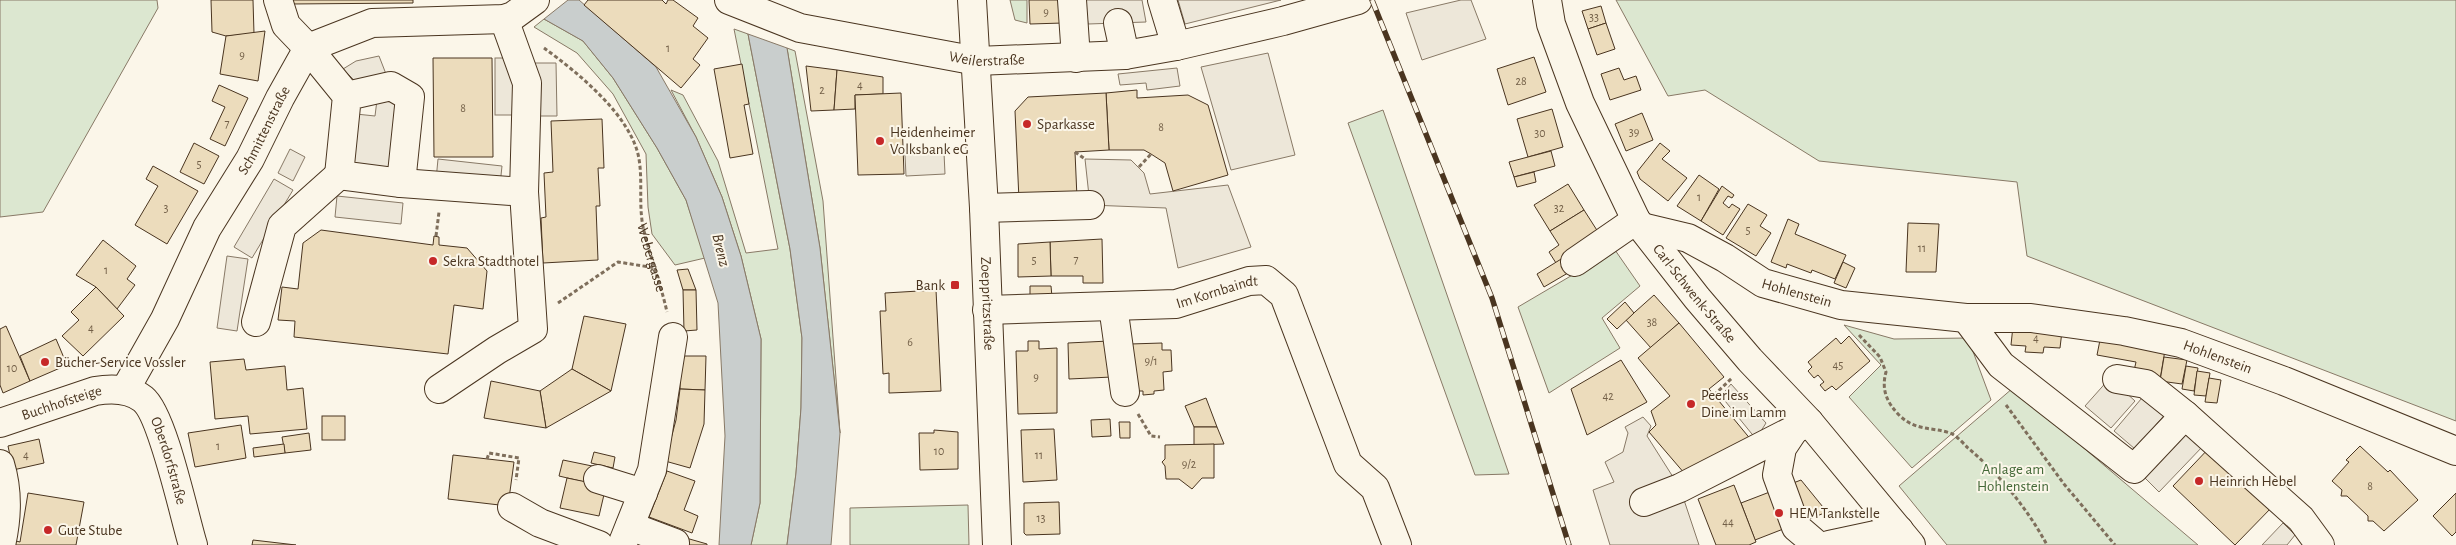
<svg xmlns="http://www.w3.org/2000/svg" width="2456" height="545" font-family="'Alegreya Sans',sans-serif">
<rect width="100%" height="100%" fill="#fbf6e9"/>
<g fill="#dce7d0" stroke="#887966">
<path d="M0,0h157l1,8 -115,204 -43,5z"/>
<path d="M1010,0h17v23l-12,-3z"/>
<path d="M1616,0h840v421l-429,-165 -10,-74 -198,-21 -114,-71 -37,6z"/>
<path d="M544,19l39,22 30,37 44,70 29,52 19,58 -30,7 -23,-31 -4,-27 -2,-53 -33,-60 -36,-41 -43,-26z"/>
<path d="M734,29l14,5 42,215 12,89 -1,70 -5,65 -9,72h-36l9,-42 1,-164 -20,-83 -19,-59 -26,-60 -25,-47 12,5 35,66 28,92 32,-4z"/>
<path d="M787,48l8,3 28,150 17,232 -20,-185z"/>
<path d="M1383,110l126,364 -34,1 -127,-352z"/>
<path d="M1615,250l25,36 -38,32 18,30 -71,45 -31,-86z"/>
<path d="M1844,325l50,14 74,-1 23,62 -79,68 -63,-71 32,-32z"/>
<path d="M2013,388l185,157h-251l-48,-59z"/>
<path d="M968,505l1,40h-119v-37z"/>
</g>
<g fill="#ede7d9" stroke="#887966">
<path d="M1085,0h57l4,22 -58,2z"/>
<path d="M1178,0h103l-96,24z"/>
<path d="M1461,0h10l15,39 -64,21 -16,-47z"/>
<path d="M1268,53l27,102 -64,15 -30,-103z"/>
<path d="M379,56l7,18 -28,10 -15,-15 13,-8z"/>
<rect x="495" y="58" width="20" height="57"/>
<path d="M530,63h26l1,53h-26z"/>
<path d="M1177,68l3,18 -33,4 -1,-7 -26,2 -2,-11z"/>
<path d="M377,100l21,1 -9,76 -41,-6 8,-57 19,2z"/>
<path d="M290,149l15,8 -12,24 -15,-8z"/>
<path d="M944,153l1,21 -39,2 -1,-21z"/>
<path d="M438,159l64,7 -2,19 -64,-5z"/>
<path d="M1085,159l46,1 13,13 6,21 78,-9 23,62 -73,21 -12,-60 -76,-3z"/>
<path d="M274,179l19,11 -41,68 -18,-11z"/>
<path d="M337,196l66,7 -2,21 -66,-7z"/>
<path d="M227,256l21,3 -11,72 -20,-3z"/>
<path d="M2110,378l25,23 -24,27 -26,-22z"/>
<path d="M1731,384l35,39 -10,16 -35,-43z"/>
<path d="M2147,392l21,19 -33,38 -21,-18z"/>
<path d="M1643,417l8,9 -4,10 33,52 19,57h-89l-17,-55 21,-8 -9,-20 18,-10 5,-19 -3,-6z"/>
<path d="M2188,430l16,15 -45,47 -15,-15z"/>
<path d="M2283,523l12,12 -8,10h-25z"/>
</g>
<g fill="#c9cecd" stroke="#887966">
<path d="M568,0h11l77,67 40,70 26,60 19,59 20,83 -1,164 -9,42h-32l6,-109 -7,-133 -32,-103 -29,-52 -44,-70 -30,-37 -39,-22z"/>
<path d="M748,34l39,14 33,200 20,185 -9,112h-44l9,-72 5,-65 1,-70 -12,-89z"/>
</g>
<g fill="#ecdcbc" stroke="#4a3520">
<path d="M211,0h42l1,34 -28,2 -14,-4z"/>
<path d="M289,0h124v3l-123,1z"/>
<path d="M588,0h74l4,4 2,-4h5l25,18 -5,8 15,12 -15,21 7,6 -19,23 -97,-83z"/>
<path d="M1029,0h33l1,23 -33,1z"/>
<path d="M1601,6l5,17 -18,6 -6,-18z"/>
<path d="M1606,23l9,26 -18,6 -9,-26z"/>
<path d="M265,31l-7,50 -38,-7 6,-38z"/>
<path d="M1534,57l12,35 -38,13 -11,-36z"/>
<path d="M433,58h59l1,99h-59z"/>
<path d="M742,64l7,40 -5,1 9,49 -23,4 -16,-89z"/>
<path d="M806,66l31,4 -3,40 -23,1z"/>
<path d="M1619,68l5,12 12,-4 5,14 -31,10 -9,-26z"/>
<path d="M837,70l46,7v17l-28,1v14l-21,1z"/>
<path d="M219,85l29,13 -23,48 -15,-7 15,-32 -13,-6z"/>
<path d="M1137,90v8l51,-3 20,10 20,70 -55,16 -8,-28 -14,-9 -7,-4h-35l-3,-57z"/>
<path d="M901,93l3,81 -46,1 -3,-80z"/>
<path d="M1106,93l3,57 -34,2 2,46 -58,2 -4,-89 13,-14z"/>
<path d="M1552,109l11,38 -35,10 -11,-38z"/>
<path d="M1642,113l11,27 -27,11 -11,-27z"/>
<path d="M602,119l2,49h-6l2,38h-4l2,54 -55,3 -2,-45 5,-1 -2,-44 9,-1 -2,-51z"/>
<path d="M194,143l25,13 -15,28 -24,-12z"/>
<path d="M1660,143l10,8 -8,8 25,19 -19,23 -28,-22 -3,-7z"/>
<path d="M1551,151l4,15 -41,11 -5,-15z"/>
<path d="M153,166l45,25 -31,53 -32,-19 23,-39 -12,-7z"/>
<path d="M1534,172l2,10 -19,5 -3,-10z"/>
<path d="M1699,175l20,14 -18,32 -24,-15z"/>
<path d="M1568,184l16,26 -34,21 -16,-26z"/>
<path d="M1722,186l12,9 -2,3 -4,-2 -5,7 6,5 3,-4 8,5 -17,26 -22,-14z"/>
<path d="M1748,204l19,11 -7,11 11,7 -15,23 -30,-18z"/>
<path d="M1584,210l16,25 -44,28 -7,-11 10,-7 -9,-14z"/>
<path d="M1788,219l11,5 -4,10 51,21 -11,24 -23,-9 -1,3 -24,-9 -1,4 -15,-6z"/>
<path d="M1908,223l31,1 -3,48h-30z"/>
<path d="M321,230l112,15 1,-9 5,1v8l28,3 20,23 -4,38 -29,-4 -6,49 -154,-17 1,-16 -17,-1 4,-33 16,2 5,-46z"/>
<path d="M1102,239l1,44h-20v-7h-32l-1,-34z"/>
<path d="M103,240l33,26 -9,13 8,6 -18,24 -21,-22 -20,-12z"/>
<path d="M1050,242l1,34 -33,1v-33z"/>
<path d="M1566,256l7,14 -29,17 -7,-13z"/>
<path d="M1843,262l12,6 -9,20 -12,-5z"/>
<path d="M688,269l8,21h-13l-6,-20z"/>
<path d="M1030,286h21l1,11 -22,1z"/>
<path d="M96,287l28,29 -41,40 -21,-20 17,-16 -8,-8z"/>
<path d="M683,290h13l1,40 -13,1z"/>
<path d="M936,290l5,101 -52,2v-20l-6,1 -3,-63h6l-1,-18z"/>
<path d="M1654,295l25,28 -28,25 -25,-28z"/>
<path d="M1625,302l9,11 -17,16 -10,-10z"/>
<path d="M584,316l42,8 -15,67 -39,-22z"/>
<path d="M1679,323l45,54 -15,12 43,52 -67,33 -36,-42 7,-7 -5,-14 19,-15 -32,-38z"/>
<path d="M6,326l24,55 -27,12 -3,-8v-56z"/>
<path d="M2013,326l49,5 -2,17 -16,-1 -1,6 -18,-1 1,-6 -15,-1z"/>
<path d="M2102,330l63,20 -5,30 -27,-5 3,-13 -39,-7z"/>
<path d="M1849,336l21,25 -34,29 -4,-4 -7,5 -5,-6 4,-3 -6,-7 -4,3 -6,-7 4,-4 -4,-5 28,-24 5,6z"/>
<path d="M56,339l11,26 -37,16 -10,-25z"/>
<path d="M1028,341h11v8l18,-1v65l-39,1 -2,-63h12z"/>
<path d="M1109,341l3,36 -43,2 -1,-36z"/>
<path d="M1162,343v7h9l1,21 -9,1 1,18 -10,1v3l-11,1v-4h-11l-2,-47z"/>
<path d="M680,356h26l-1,34 -25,-1z"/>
<path d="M2164,357l23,3 -5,24 -22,-3z"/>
<path d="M244,359l2,11 39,-4 2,24 16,-2 4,41 -57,5 -2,-18 -33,3 -5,-57z"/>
<path d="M1621,360l26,42 -60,33 -16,-46z"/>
<path d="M2186,366l12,2 -4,23 -12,-2z"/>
<path d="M572,369l39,22 -65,37 -6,-37z"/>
<path d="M2197,371l13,2 -4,23 -12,-1z"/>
<path d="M2209,378l12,2 -4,23 -12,-1z"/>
<path d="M491,381l49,10 6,37 -62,-10z"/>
<path d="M680,389l25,1 -1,34 -14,44 -25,-7 11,-41z"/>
<path d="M1206,398l11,29h-23l-9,-21z"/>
<rect x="322" y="416" width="23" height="24"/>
<path d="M1110,419l1,17 -19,1 -1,-17z"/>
<path d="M1119,422h11v16h-10z"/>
<path d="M241,425l5,33 -51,9 -7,-34z"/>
<path d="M1194,427h23l7,17 -30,1z"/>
<path d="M1054,429l3,51 -34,2 -2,-52z"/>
<path d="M934,430l24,2v37l-38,1 -1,-37h15z"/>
<path d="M309,433l2,17 -26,3 -3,-16z"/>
<path d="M39,439l5,24 -31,7 -5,-24z"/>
<path d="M284,444l1,9 -31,4 -1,-9z"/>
<path d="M1214,444v34h-12l-10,11 -13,-10h-13l-1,-13 -3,-4 3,-3v-14z"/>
<path d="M2212,445l62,60 -39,40 -62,-59z"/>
<path d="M2360,446l28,26 2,-2 28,30 -34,31 -11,-10h-5v-5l-21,-20h-6l1,-6 -10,-9 17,-19 -3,-2z"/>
<path d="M594,452l21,5 -2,11 -22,-5z"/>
<path d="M453,455l61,7 -6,44 -60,-7z"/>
<path d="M563,460l34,7 -4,17 -34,-8z"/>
<path d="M667,471l28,10 -11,29 14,6 -6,17 -43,-16z"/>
<path d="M567,478l39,8 -7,30 -39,-8z"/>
<path d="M1801,480l26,32 -72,28 -14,-37z"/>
<path d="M1734,485l22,57 -7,3h-33l-18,-46z"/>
<path d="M28,493l56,9 -8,43h-69l1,-6 12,3z"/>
<path d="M2456,493v39l-4,4 -19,-20z"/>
<path d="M1059,502l1,32 -34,1 -2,-2v-30z"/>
<path d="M679,536l28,8v1h-30z"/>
<path d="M253,540l43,5h-44z"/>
</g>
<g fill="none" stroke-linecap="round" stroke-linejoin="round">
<defs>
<g id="minor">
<path d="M278,0l8,25 22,23 39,48 44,-10 19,11 -9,86 -62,-8 8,-79"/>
<path id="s2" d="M729,0l71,28 177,33 148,-6 51,-9 107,-25 75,-21"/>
<path d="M1072,0l4,58"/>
<path d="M1162,0l14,46"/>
<path d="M1118,23l7,32"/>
<path d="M401,183l123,9"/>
<path d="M984,208l106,-3"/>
<path id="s3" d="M1642,227l46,11 37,20 38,25 78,22 125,13h65l93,13 57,12 103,38 172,70"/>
<path d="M1575,262l61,-42"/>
<path d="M1113,306l12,86"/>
<path id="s4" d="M987,310l189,-6 73,-23 17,-1 18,15 64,169 27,24 22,57"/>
<path d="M1966,318l35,47 133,104 51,-54 116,104 19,26"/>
<path d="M256,322l26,-96 57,-51"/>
<path d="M2117,379l29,5 39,31"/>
<path d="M439,389l58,-39 36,-21 -9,-137 3,-109 -23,-64"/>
<path id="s5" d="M125,390l40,-71 42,-91 43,-69 30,-61 28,-50 64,-25 132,-4 9,-3 22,-16"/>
<path id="s6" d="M0,423l95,-32c17,-3 34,-3 48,8 20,16 41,117 50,146"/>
<path d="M1794,430l-12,18 -5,27 19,52 21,18"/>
<path d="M0,464c8,26 7,55 1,81"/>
<path d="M598,479l45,14"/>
<path d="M1644,502l36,-14 129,-66"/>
<path d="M512,507l28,16 59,22"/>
<path d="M630,526l45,17"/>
<path d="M622,545l30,-75 21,-133"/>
<path d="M1829,545l70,-15"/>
</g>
<g id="major">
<path id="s7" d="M972,0l12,208 13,337"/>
<path id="s8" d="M1547,0l4,24 29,79 56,117 61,78 53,62 59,62 102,123"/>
</g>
</defs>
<use href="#minor" stroke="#4a3520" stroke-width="30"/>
<use href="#major" stroke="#4a3520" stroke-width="30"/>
<g stroke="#7f6f5c" stroke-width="3" stroke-dasharray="4 2.5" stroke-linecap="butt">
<path id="s1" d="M544,48c33,24 88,68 95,111 4,24 -1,48 5,72 7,28 17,54 23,81"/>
<path d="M1075,152l10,7"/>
<path d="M1139,167l12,-13"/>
<path d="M436,236l3,-24"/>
<path d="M558,303l60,-41 38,6"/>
<path d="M1859,335l21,22 6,15c-5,18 1,31 14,44 16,15 32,11 50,17 6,2 13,10 18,15 32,27 59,60 79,97"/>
<path d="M1714,395l18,-17"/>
<path d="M2006,405l58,79 51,61"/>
<path d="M1138,414l13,22 9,1"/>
<path d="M487,459l2,-6 30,5 -3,22"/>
</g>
<use href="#minor" stroke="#fbf6e9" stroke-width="28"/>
<use href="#major" stroke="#fbf6e9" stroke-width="28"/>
<defs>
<path id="rail" d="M1372,0l120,298 77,247"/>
</defs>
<use href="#rail" stroke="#4a3520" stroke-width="5.5"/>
<use href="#rail" stroke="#fbf6e9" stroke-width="4" stroke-dasharray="11" stroke-linecap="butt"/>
</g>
<g fill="#c62828" stroke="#fbf6e9" stroke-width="2">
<circle cx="1027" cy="124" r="5"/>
<circle cx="880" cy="141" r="5"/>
<circle cx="433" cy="261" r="5"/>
<rect x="950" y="280" width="10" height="10" rx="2.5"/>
<circle cx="45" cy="362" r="5"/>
<circle cx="1691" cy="404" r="5"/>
<circle cx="2199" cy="481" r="5"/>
<circle cx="1779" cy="513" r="5"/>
<circle cx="48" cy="530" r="5"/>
</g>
<g text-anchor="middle" stroke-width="4" stroke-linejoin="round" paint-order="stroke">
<g font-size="12" fill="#725f47">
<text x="1046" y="16">9</text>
<text x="1594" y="21">33</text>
<text x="668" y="52">1</text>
<text x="242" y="59">9</text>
<text x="1521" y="85">28</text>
<text x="860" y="89">4</text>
<text x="822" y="94">2</text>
<text x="463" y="112">8</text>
<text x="227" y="127">7</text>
<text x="1161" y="131">8</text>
<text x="1634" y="136">39</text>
<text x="1540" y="137">30</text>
<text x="199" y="168">5</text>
<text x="1699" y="201">1</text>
<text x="166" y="212">3</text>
<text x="1559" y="212">32</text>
<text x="1748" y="234">5</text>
<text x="1922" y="252">11</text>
<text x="1076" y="263">7</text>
<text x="1034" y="264">5</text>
<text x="106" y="274">1</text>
<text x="1652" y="326">38</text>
<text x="91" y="332">4</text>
<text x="2036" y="342">4</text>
<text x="910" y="346">6</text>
<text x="1151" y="365">9/1</text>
<text x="1838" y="369">45</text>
<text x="12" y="372">10</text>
<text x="1036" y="381">9</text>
<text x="1608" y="400">42</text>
<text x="218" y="450">1</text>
<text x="939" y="455">10</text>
<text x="26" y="459">4</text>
<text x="1039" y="459">11</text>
<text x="1189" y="468">9/2</text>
<text x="2370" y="490">8</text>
<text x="1041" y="522">13</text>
<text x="1728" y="526">44</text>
</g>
<g font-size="15" fill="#4a3520" stroke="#fbf6e9">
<text dy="5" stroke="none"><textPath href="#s2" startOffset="266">Weilerstraße</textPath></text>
<text dy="5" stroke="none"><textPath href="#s5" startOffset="295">Schmittenstraße</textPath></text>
<text dy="5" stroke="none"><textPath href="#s1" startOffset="249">Webergasse</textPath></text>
<text dy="5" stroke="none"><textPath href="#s4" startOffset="232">Im Kornbaindt</textPath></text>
<text dy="5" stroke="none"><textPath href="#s3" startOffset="170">Hohlenstein</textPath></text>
<text dy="5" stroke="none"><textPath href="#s8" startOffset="332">Carl-Schwenk-Straße</textPath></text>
<text dy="5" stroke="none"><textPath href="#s7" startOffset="304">Zoeppritzstraße</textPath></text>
<text dy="5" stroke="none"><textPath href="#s3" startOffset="598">Hohlenstein</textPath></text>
<text dy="5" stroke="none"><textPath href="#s6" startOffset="65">Buchhofsteige</textPath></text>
<text dy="5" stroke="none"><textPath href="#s6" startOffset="218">Oberdorfstraße</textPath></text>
</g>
<g font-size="15" fill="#4a3520" stroke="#fbf6e9" text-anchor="start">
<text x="1037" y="129">Sparkasse</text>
<text x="890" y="137">Heidenheimer<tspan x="890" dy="17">Volksbank eG</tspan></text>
<text x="443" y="266">Sekra Stadthotel</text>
<text x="945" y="290" text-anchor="end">Bank</text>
<text x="55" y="367">Bücher-Service Vossler</text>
<text x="1701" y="400">Peerless<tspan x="1701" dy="17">Dine im Lamm</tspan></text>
<text x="2209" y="486">Heinrich Hebel</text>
<text x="1789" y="518">HEM Tankstelle</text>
<text x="58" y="535">Gute Stube</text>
</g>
<g font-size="15" fill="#436837" stroke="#fbf6e9">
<text x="2013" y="474">Anlage am<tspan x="2013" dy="17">Hohlenstein</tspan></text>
</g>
<g font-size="16" font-style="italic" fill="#4a3520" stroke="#fbf6e9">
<text transform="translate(722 250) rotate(76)" y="6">Brenz</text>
</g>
</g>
</svg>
